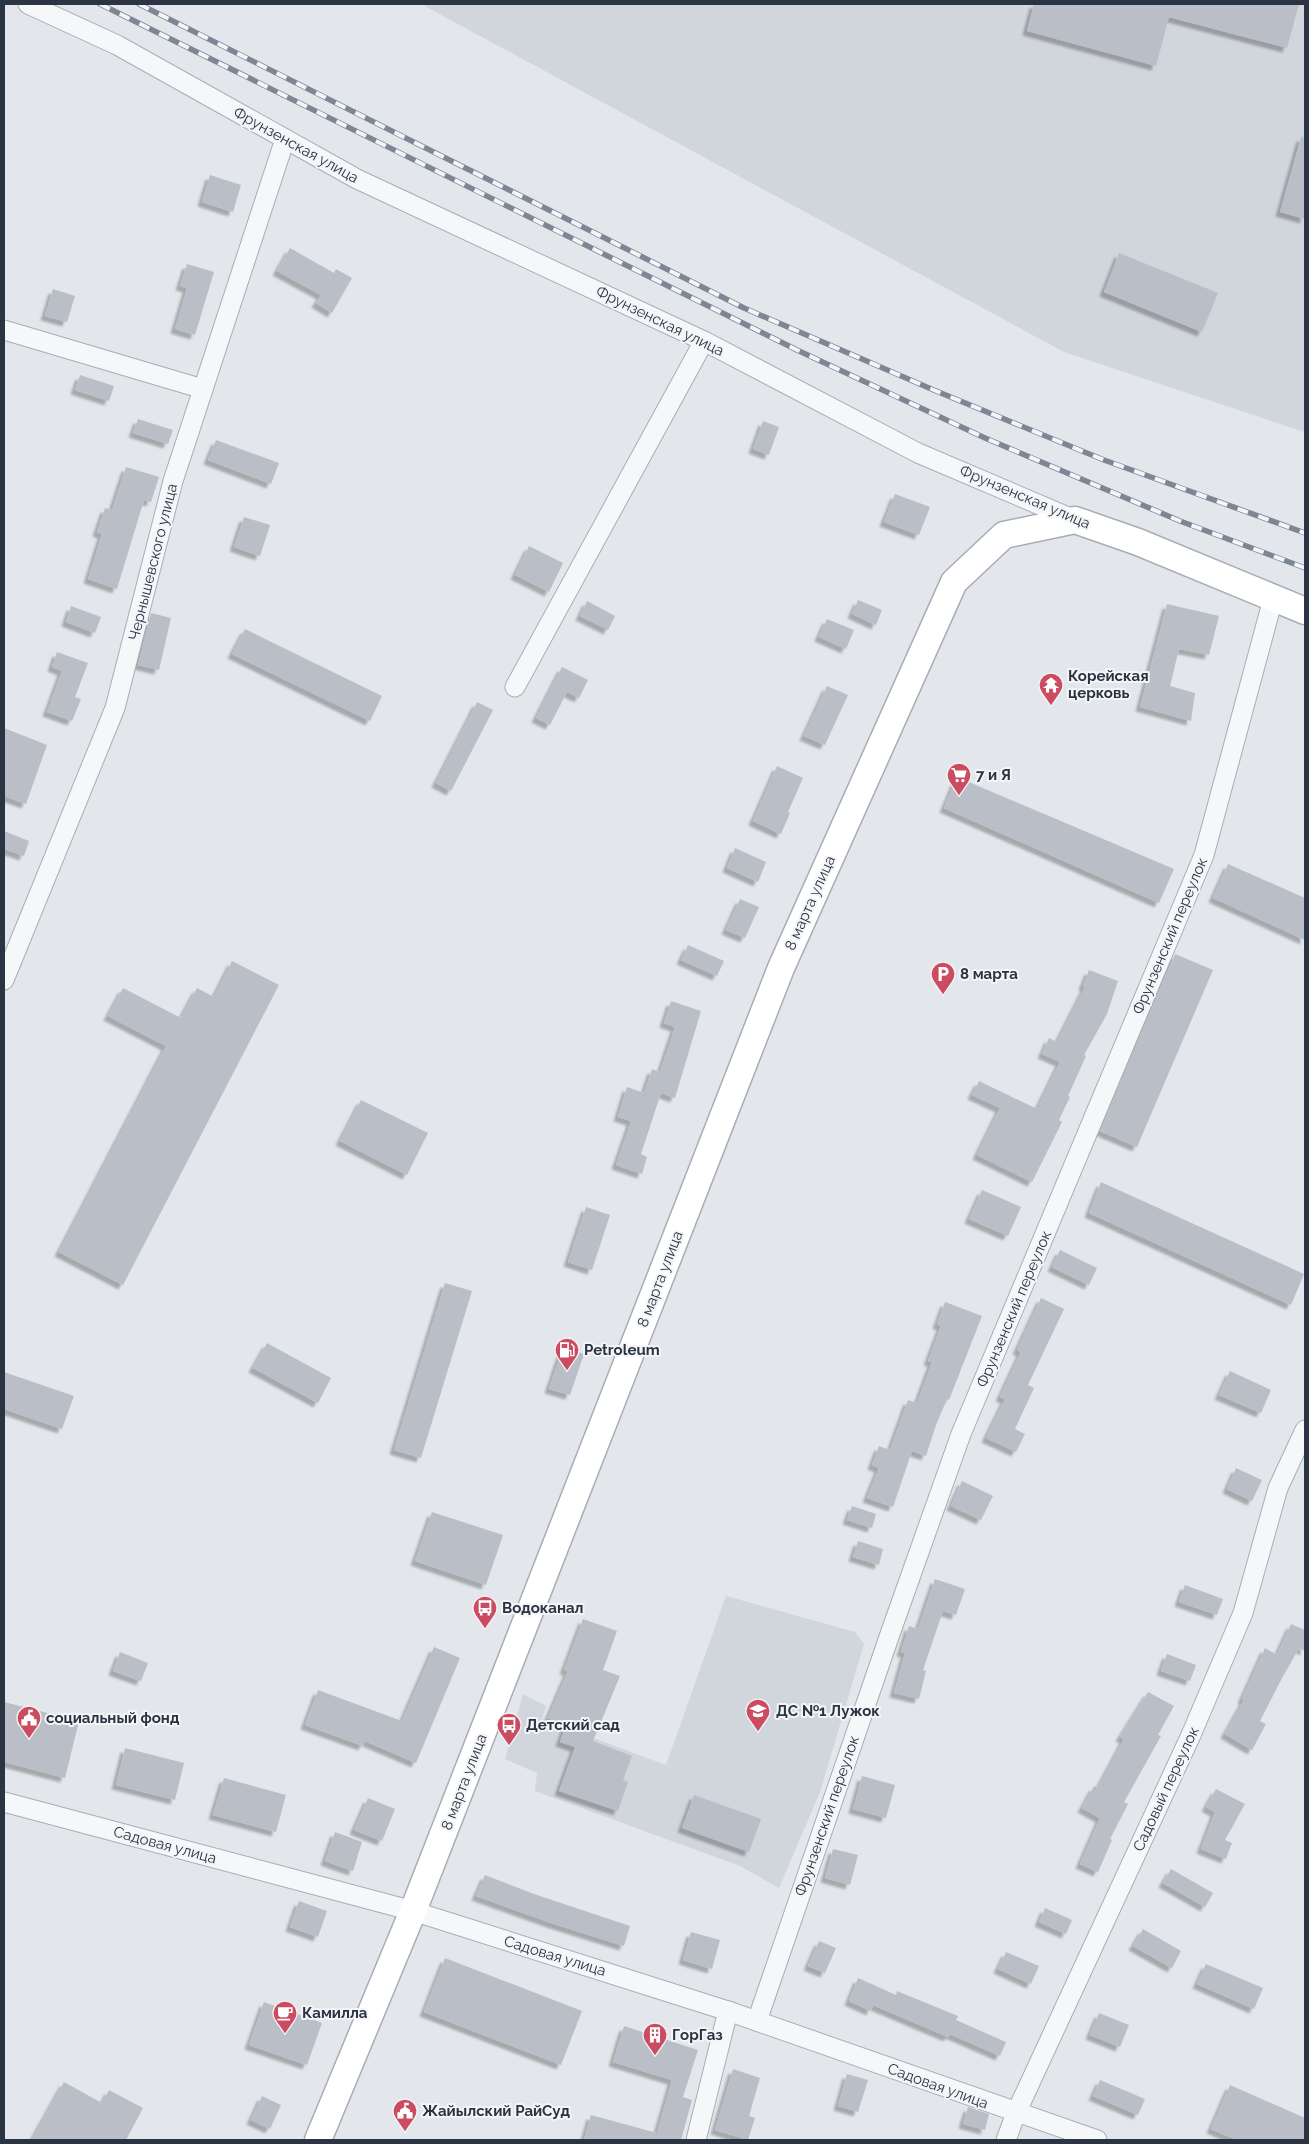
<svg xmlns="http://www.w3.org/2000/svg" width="1309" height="2144" font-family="Raleway,sans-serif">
<defs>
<filter id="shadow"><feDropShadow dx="-4.5" dy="4.5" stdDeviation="1" flood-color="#0004"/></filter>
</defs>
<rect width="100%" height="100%" fill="#e3e6eb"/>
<g fill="#d1d5dc">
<path d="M421,4h884v428l-241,-80z"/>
<path d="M726,1596l129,36 9,12 -44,148 -41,96 -39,-22 -205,-75 2,-18 -32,-14 18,-65 23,12 -4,13 124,46z"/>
</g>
<g fill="#babfc7" filter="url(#shadow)">
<path d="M1034,4h265l-12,44 -118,-31 -13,49 -129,-35z"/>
<path d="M1301,137l4,1v81l-25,-7z"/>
<path d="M210,175l31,10 -8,27 -31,-10z"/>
<path d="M290,248l44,25 2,-4 16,9 -20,35 -16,-10 5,-8 -44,-24z"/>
<path d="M1119,253l99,40 -16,39 -98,-40z"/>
<path d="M187,264l27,8 -19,63 -20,-6 12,-41 -7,-2z"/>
<path d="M53,289l22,7 -8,26 -22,-6z"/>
<path d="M80,375l34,11 -5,15 -34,-11z"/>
<path d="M138,419l35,11 -5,14 -35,-11z"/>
<path d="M763,421l16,6 -10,28 -16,-6z"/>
<path d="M216,440l63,23 -8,21 -63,-24z"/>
<path d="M126,467l33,10 -8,25 -7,-2 -27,89 -29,-10 14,-45 -5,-2 8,-24 7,2z"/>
<path d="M895,494l35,13 -11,28 -35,-13z"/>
<path d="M244,517l26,8 -10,31 -26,-9z"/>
<path d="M529,546l34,17 -14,29 -34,-17z"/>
<path d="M858,600l24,10 -6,15 -24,-11z"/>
<path d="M587,601l28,15 -7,14 -28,-14z"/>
<path d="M1167,604l52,12 -10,39 -30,-6 -9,37 25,7 -4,28 -51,-14z"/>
<path d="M71,606l30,11 -6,16 -29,-11z"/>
<path d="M151,613l20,5 -12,52 -21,-5z"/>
<path d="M827,619l27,11 -8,19 -27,-12z"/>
<path d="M245,629l137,67 -12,25 -138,-67z"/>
<path d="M57,652l31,11 -13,34 6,2 -9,22 -25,-9 15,-41 -10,-4z"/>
<path d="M562,667l26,13 -9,18 -12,-6 -17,33 -14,-7z"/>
<path d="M827,686l21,9 -23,50 -21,-9z"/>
<path d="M477,702l16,8 -42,81 -15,-8z"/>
<path d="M4,728l43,17 -21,59 -22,-8z"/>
<path d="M777,766l26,12 -15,34 2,1 -9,21 -28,-13z"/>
<path d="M957,777l217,92 -15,34 -215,-95z"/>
<path d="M4,831l25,10 -5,15 -20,-7z"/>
<path d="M735,848l31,14 -8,20 -31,-14z"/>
<path d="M1228,864l77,34v42l-92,-42z"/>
<path d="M740,899l19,8 -14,31 -19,-8z"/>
<path d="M688,945l36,16 -7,15 -36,-16z"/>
<path d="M1175,954l38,16 -76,177 -37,-16z"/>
<path d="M232,961l47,24 -156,300 -64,-33 107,-206 -58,-30 15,-28 58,30 16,-30 17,9z"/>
<path d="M1089,970l29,11 -11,33 -23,41 2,1 -18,40 2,1 -11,23 3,2 -30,60 -55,-27 23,-47 -28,-13 7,-14 58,28 23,-47 -18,-8 7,-16 8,4 28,-55 -2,-1z"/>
<path d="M671,1001l30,10 -26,87 -14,-5 -20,61 6,3 -5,17 -26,-9 15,-44 -13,-4 9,-30 17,6 8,-24 8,3 15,-45 -11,-4z"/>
<path d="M361,1100l67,33 -21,42 -67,-34z"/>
<path d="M1101,1182l203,92 -13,31 -202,-92z"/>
<path d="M982,1190l39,17 -13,29 -39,-17z"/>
<path d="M586,1207l24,8 -18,55 -24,-8z"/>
<path d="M1060,1250l37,18 -8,17 -37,-18z"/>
<path d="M445,1283l27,8 -51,167 -27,-8z"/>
<path d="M1041,1298l23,11 -36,76 6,3 -19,41 10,5 -9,18 -30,-14 19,-39 -5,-2 21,-45 -4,-2z"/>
<path d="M945,1302l37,14 -33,84 -2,-1 -11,26 -10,31 -14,-5 -19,56 -26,-9 12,-30 -7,-3 7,-19 11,4 18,-50 9,3 15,-41 -4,-1 13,-35 -4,-2z"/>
<path d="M267,1343l64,35 -13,25 -65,-35z"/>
<path d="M563,1347l21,7 -14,41 -21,-6z"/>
<path d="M1230,1371l41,19 -10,23 -42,-18z"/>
<path d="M4,1372l70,24 -12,33 -58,-20z"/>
<path d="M1236,1468l26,12 -10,21 -25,-12z"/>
<path d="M962,1481l31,15 -12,24 -30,-14z"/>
<path d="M852,1506l24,8 -4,14 -25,-8z"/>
<path d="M432,1512l71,23 -17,50 -71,-24z"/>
<path d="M858,1541l25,8 -4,16 -26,-8z"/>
<path d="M935,1579l30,10 -9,26 -13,-4 -20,59 3,1 -7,28 -25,-6 11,-40 -4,-1 8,-26 9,3z"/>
<path d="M1185,1585l38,14 -6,16 -38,-13z"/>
<path d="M583,1619l34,12 -14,39 17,6 -27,65 39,15 -9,24 5,2 -10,29 -59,-20 16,-44 -15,-5 6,-17 -18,-7 20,-47 -4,-1z"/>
<path d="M1291,1624l14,6v21l-6,-3 -18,32 -21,41 6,3 -14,26 -27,-16 19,-34 -2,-1 23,-51 12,7z"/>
<path d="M434,1647l26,11 -44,105 -51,-22 -2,5 -58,-21 13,-35 84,31z"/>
<path d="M120,1652l28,11 -7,18 -28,-10z"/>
<path d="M1167,1654l29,11 -6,16 -29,-10z"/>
<path d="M1148,1692l26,14 -16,29 3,1 -37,66 4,2 -18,35 2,1 -14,32 -18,-8 20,-46 -18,-10 12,-22 4,2 26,-49 -4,-2z"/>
<path d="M4,1702l75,19 -14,57 -61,-16z"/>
<path d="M125,1748l59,15 -9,37 -59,-15z"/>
<path d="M862,1776l33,9 -9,33 -33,-9z"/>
<path d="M224,1778l62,17 -10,37 -63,-17z"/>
<path d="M1216,1789l29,15 -20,36 7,3 -6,16 -25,-10 14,-37 -9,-5z"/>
<path d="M694,1795l67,24 -12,33 -67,-24z"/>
<path d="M368,1798l27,11 -13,32 -28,-11z"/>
<path d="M335,1832l27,10 -9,29 -28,-10z"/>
<path d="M833,1849l25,6 -8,30 -25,-7z"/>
<path d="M1171,1869l42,24 -8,14 -42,-24z"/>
<path d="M485,1875l49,19 96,32 -6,20 -73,-23 -75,-27z"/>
<path d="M299,1901l28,10 -9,26 -28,-10z"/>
<path d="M1045,1908l27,12 -6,14 -27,-12z"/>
<path d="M1143,1929l38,22 -9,17 -39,-22z"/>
<path d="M691,1932l29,8 -8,29 -29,-9z"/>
<path d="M819,1941l17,7 -11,25 -17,-7z"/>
<path d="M1006,1952l33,14 -8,18 -33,-15z"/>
<path d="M445,1958l137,53 -21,54 -137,-53z"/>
<path d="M1206,1964l57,24 -9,21 -57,-25z"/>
<path d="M858,1978l38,17 1,-4 61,25 -2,4 50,22 -6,14 -50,-22 -2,3 -75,-32 -2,6 -22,-10z"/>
<path d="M264,2002l58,21 -15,42 -58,-20z"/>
<path d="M1099,2013l30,12 -9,22 -30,-12z"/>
<path d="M624,2026l74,24 -15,47 9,3 -11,40h-97l7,-25 66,18 15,-53 -59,-18z"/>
<path d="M733,2069l27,9 -11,38 6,2 -7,22 -33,-10z"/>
<path d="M847,2074l21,6 -10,32 -20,-6z"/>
<path d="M1100,2080l45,19 -7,16 -45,-19z"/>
<path d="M64,2082l38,21 7,-13 34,18 -17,32h-94z"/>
<path d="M1230,2085l75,33v22h-68l-26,-11z"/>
<path d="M262,2096l19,9 -11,24 -19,-9z"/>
<path d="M968,2107l21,7 -4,16 -22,-6z"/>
</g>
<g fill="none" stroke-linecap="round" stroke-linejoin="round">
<defs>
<g id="street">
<path d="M28,4l89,41 240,134 347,162 214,112 157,67"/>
<path d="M4,330l199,59"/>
<path d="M515,687l189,-346"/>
<path d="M4,980l111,-272 58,-227 112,-342"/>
<path d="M4,1802l409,109 315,100 369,129"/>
<path d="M757,2021l133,-387 71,-200 243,-579 69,-256"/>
<path d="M696,2140l32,-129"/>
<path d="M1006,2140l10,-27 175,-378 52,-122 35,-125 27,-58"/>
</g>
<path id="secondary" d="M318,2140l95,-229 368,-943 173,-386 50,-47 71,-15 63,22 167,69"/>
</defs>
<use href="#street" stroke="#a8adb5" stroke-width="21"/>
<use href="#secondary" stroke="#a8adb5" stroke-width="29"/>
<use href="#street" stroke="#f6f7f9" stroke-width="19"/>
<use href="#secondary" stroke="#fff" stroke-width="26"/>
<defs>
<g id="rail">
<path d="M100,4l697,346 188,88 195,83 125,47"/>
<path d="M139,4l605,304 192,83 168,69 201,73"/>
</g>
</defs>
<use href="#rail" stroke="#7d8694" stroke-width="5.5"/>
<use href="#rail" stroke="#f3f5f8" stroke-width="4" stroke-dasharray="11" stroke-linecap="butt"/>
</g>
<defs>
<symbol id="temple-pin" viewBox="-11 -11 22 30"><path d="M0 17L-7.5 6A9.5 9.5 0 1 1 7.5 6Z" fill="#cb4c60" stroke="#f3f5f8"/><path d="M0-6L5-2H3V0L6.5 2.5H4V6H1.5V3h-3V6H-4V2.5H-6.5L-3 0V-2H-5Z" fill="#fff"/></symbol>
<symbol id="supermarket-pin" viewBox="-11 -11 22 30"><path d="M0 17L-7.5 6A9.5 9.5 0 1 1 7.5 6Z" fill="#cb4c60" stroke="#f3f5f8"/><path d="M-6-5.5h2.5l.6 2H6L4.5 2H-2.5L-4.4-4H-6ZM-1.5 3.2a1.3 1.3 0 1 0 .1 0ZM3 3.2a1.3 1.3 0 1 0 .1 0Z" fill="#fff"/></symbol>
<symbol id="parking-pin" viewBox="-11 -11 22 30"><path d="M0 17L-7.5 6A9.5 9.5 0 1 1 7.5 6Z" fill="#cb4c60" stroke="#f3f5f8"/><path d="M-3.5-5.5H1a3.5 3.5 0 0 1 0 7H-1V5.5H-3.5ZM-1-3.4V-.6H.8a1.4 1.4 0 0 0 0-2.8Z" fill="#fff"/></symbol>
<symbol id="fuel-pin" viewBox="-11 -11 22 30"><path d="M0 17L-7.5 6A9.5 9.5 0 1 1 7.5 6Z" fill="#cb4c60" stroke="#f3f5f8"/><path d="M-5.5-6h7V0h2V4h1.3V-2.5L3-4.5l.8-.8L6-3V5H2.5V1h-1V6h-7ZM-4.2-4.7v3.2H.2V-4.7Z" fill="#fff"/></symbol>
<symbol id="bus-pin" viewBox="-11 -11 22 30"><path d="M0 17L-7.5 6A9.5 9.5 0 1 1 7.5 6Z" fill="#cb4c60" stroke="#f3f5f8"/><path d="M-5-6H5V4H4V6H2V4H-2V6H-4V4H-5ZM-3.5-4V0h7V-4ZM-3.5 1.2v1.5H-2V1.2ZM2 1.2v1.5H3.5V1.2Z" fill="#fff"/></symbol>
<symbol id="school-pin" viewBox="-11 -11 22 30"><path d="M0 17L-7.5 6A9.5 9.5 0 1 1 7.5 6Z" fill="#cb4c60" stroke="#f3f5f8"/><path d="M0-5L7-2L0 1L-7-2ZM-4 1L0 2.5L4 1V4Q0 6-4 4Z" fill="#fff"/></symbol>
<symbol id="civic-pin" viewBox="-11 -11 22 30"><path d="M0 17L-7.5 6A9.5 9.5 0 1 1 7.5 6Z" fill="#cb4c60" stroke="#f3f5f8"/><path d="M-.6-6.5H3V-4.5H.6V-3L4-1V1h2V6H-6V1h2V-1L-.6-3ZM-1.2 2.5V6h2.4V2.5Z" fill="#fff"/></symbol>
<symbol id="cafe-pin" viewBox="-11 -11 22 30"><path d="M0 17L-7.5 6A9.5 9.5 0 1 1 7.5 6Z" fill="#cb4c60" stroke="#f3f5f8"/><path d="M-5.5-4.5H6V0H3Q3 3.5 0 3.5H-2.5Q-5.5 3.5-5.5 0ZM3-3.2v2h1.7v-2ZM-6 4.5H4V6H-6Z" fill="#fff"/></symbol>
<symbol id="building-pin" viewBox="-11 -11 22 30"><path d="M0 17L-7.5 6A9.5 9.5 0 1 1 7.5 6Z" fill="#cb4c60" stroke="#f3f5f8"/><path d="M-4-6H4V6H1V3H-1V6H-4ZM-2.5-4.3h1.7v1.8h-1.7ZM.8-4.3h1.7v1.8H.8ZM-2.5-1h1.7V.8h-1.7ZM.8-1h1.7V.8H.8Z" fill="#fff"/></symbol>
</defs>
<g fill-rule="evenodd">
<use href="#temple-pin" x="1037" y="671" width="28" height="38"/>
<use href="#supermarket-pin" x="945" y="761" width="28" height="38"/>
<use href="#parking-pin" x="929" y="960" width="28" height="38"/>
<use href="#fuel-pin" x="553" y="1336" width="28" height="38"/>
<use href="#bus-pin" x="471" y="1594" width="28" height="38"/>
<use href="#school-pin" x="744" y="1697" width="28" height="38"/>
<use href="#civic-pin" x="15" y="1704" width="28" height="38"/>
<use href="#bus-pin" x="495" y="1711" width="28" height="38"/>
<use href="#cafe-pin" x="271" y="1999" width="28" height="38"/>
<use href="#building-pin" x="641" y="2021" width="28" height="38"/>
<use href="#civic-pin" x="391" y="2097" width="28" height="38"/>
</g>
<g text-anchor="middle" stroke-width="4" stroke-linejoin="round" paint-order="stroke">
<g font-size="15" fill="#2b3442" stroke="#f3f5f8">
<text transform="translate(296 145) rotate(29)" y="5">Фрунзенская улица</text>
<text transform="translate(660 321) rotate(26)" y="5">Фрунзенская улица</text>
<text transform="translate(1025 497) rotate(23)" y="5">Фрунзенская улица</text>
<text transform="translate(153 562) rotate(-76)" y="5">Чернышевского улица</text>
<text transform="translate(810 903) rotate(-66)" y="5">8 марта улица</text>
<text transform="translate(1170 936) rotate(-67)" y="5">Фрунзенский переулок</text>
<text transform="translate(660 1279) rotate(-69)" y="5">8 марта улица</text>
<text transform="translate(1014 1309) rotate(-67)" y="5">Фрунзенский переулок</text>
<text transform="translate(464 1782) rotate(-69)" y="5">8 марта улица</text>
<text transform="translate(1166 1789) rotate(-65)" y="5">Садовый переулок</text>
<text transform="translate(827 1816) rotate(-71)" y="5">Фрунзенский переулок</text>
<text transform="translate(165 1845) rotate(15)" y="5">Садовая улица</text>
<text transform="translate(555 1956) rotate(17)" y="5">Садовая улица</text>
<text transform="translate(938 2086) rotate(20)" y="5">Садовая улица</text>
</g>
<g font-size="15" font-weight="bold" fill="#2b3442" stroke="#f3f5f8" text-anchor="start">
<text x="1068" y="681">Корейская<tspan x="1068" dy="17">церковь</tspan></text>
<text x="976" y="780">7 и Я</text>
<text x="960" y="979">8 марта</text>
<text x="584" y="1355">Petroleum</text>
<text x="502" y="1613">Водоканал</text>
<text x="776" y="1716">ДС №1 Лужок</text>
<text x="46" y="1723">социальный фонд</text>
<text x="526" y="1730">Детский сад</text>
<text x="302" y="2018">Камилла</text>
<text x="672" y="2040">ГорГаз</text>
<text x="422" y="2116">Жайылский РайСуд</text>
</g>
</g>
<rect width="1309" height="2144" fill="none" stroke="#2b3442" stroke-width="10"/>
</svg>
